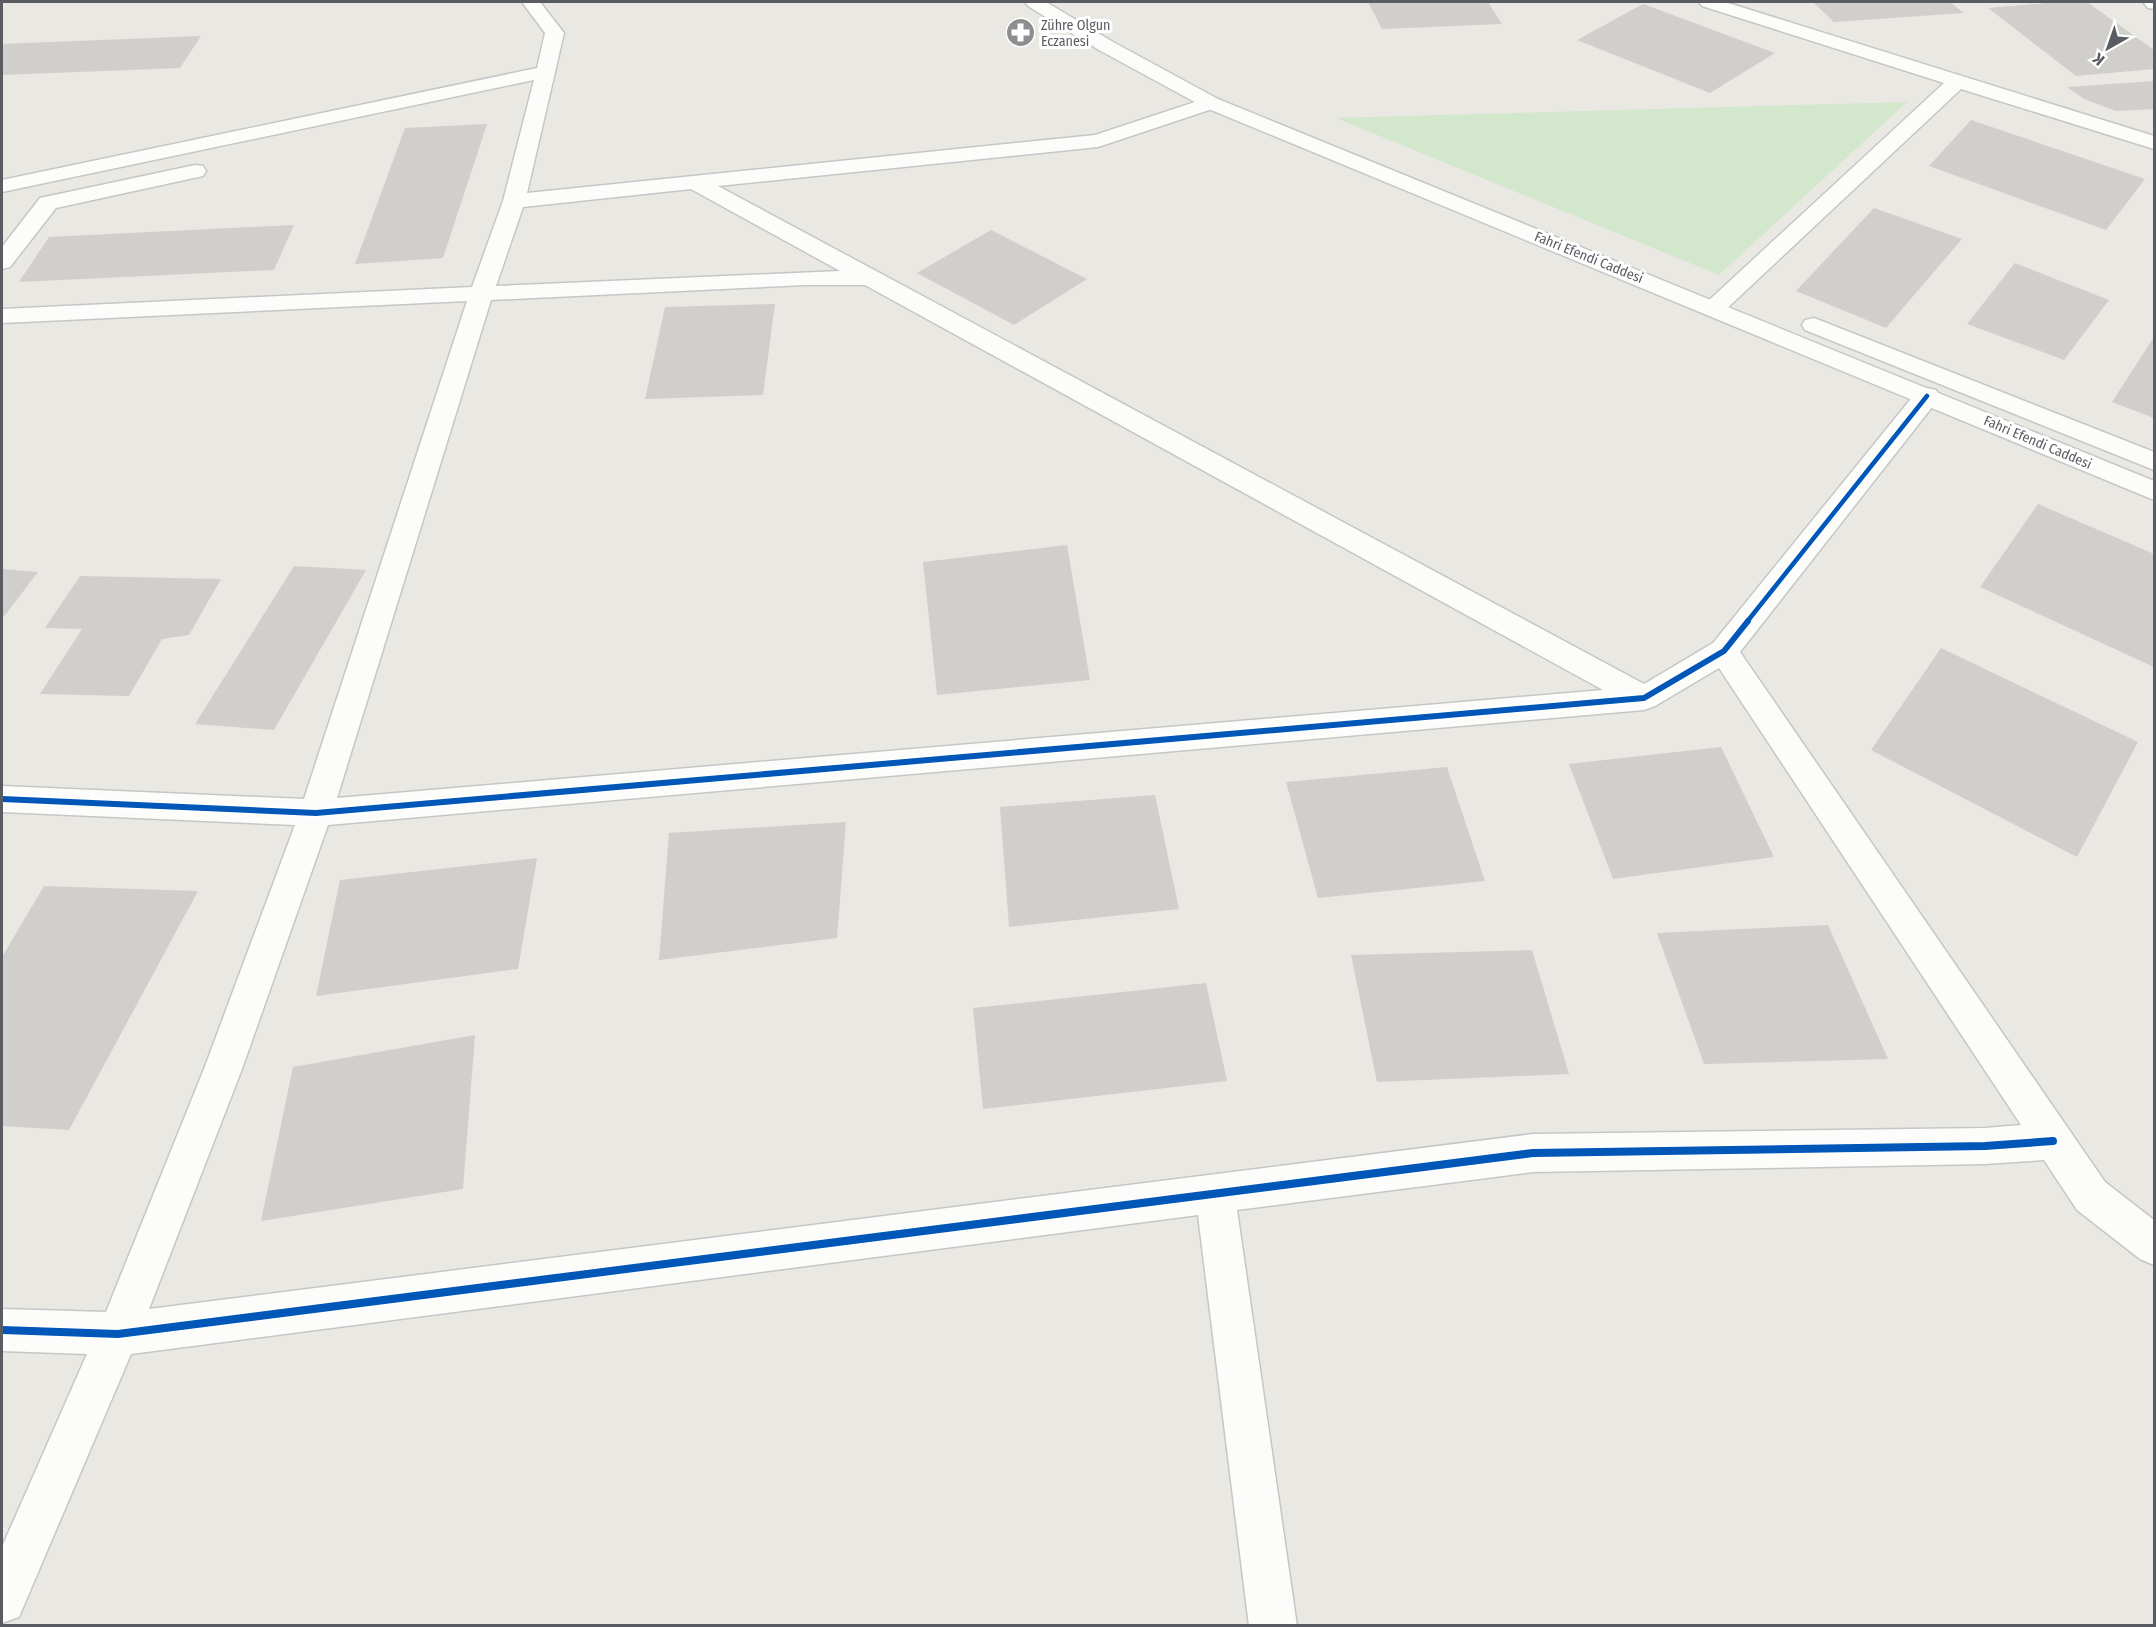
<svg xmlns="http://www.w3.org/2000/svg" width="2156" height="1627" font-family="'Fira Sans Condensed',sans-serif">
<rect width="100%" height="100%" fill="#eae8e3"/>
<path fill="#d2e7cc" d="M1907,102l-188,173 -383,-157z"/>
<g fill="#d0cfcc">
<path d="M1368,2h120l14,22 -120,5z"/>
<path d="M1813,2h137l14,11 -130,9z"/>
<path d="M2059,2h28l67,48v19l-78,7 -88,-68z"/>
<path d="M1643,4l132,49 -65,40 -133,-53z"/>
<path d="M201,36l-21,32 -178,7v-31z"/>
<path d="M2154,81v28l-38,2 -32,-12 -17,-12z"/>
<path d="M1971,120l174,59 -39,51 -177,-64z"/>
<path d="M487,124l-44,134 -88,6 50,-136z"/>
<path d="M1874,208l88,31 -76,89 -90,-37z"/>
<path d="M294,225l-20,45 -255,12 30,-45z"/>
<path d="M991,230l96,49 -73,46 -97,-52z"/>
<path d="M2015,263l94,37 -45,60 -97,-36z"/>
<path d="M775,304l-12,91 -118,4 20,-92z"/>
<path d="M2154,337v81l-42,-16z"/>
<path d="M2038,504l116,50v113l-174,-80z"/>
<path d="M1067,545l23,135 -153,15 -14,-133z"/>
<path d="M294,566l72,4 -92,160 -79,-6z"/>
<path d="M2,569l36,3 -36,47z"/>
<path d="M80,576l141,3 -32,56 -27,4 -33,57 -89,-2 42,-65 -37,-1z"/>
<path d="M1941,648l197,94 -61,115 -206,-107z"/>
<path d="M1721,747l53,110 -161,22 -44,-115z"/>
<path d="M1447,767l38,114 -167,17 -32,-116z"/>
<path d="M1155,795l24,114 -170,18 -9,-120z"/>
<path d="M846,822l-9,116 -178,22 10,-127z"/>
<path d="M537,858l-19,111 -202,27 24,-116z"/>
<path d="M44,886l154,5 -129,239 -67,-4v-169z"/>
<path d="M1828,925l60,134 -184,5 -47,-131z"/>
<path d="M1532,950l37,124 -192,8 -26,-127z"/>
<path d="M1206,983l21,98 -244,28 -10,-101z"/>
<path d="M475,1035l-12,154 -202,32 32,-154z"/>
</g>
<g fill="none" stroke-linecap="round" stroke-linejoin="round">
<defs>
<g id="street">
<path d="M522,2h18l24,31 -37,160 568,-58 109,-36h14l3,4 -3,4 -120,40 -380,39 926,498 69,-41 205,-253 9,-2 9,2 4,6 -4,6 -196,250 365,530 49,38v45l-14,-6 -63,-49 -33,-50 -59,4 -452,8 -296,38 60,416h-48l-51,-411 -1067,139 -112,263 -17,6v-76l85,-193 -85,-3v-42l104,3 98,-243 91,-244 -293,-13v-26l302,13 163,-498 -465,22v-14l470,-22 31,-86 31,-121 -532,112v-12l535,-112 8,-35zM691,189l149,82 -344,15 27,-79zM805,285h60l738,405 -1266,108 154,-498zM1719,668l302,457 -36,3 -452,6 -1384,175 93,-240 86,-244 1316,-115 11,-4z"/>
<path d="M1699,2h26l429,134v13l-193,-60 -239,224 -8,2 -8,-2 -4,-5 4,-5 238,-220 -242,-77z"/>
<path d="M2143,2h11v7l-6,-1z"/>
<path d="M195,165l8,1 3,5 -3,5 -147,32 -46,59 -8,2v-22l38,-49z"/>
</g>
<g id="secondary">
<path d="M1025,2h21l67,40 105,57 936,382v19l-950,-393 -105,-57 -71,-44z"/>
<path d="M1814,318l340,134v18l-349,-140 -3,-5 3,-5z"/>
</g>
</defs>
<use href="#street" stroke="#c6c6c6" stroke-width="3"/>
<use href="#secondary" stroke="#c7c7c7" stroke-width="3"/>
<use href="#street" fill="#fcfcfb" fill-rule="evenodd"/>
<use href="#secondary" fill="#fcfcfb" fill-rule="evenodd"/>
<defs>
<path id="cycleway-far2" d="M1746,623l181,-227"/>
<path id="cycleway-far1" d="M2,799l314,14 1328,-115 80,-47 24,-30"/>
<path id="cycleway" d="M2,1330l116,4 1415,-181 452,-7 68,-5"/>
</defs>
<use href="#cycleway-far2" stroke="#fff" stroke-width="8"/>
<use href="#cycleway-far1" stroke="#fff" stroke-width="10"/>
<use href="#cycleway" stroke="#fff" stroke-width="11"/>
<use href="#cycleway-far2" stroke="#0057b8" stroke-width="4.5"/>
<use href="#cycleway-far1" stroke="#0057b8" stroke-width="6"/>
<use href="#cycleway" stroke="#0057b8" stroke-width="8"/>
</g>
<defs>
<symbol id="pharmacy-disc" viewBox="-11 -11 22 22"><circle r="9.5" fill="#8c8e8f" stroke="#fff"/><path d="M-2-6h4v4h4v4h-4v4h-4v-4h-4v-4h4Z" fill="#fff"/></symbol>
</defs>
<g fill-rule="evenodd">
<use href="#pharmacy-disc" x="1004" y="16" width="33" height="33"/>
</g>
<g text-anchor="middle" stroke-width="6" stroke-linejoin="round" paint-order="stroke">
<g font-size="14" fill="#595d62" stroke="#fff" text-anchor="start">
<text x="1041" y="30">Zühre Olgun<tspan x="1041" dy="16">Eczanesi</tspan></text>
</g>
<g font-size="14" fill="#595d62" stroke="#fff">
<text transform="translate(1589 257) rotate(22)" y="5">Fahri Efendi Caddesi</text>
<text transform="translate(2038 442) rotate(23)" y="5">Fahri Efendi Caddesi</text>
</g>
</g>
<rect width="2156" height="1627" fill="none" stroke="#595d62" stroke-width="6"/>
<g transform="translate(2108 48) rotate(220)" stroke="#ffffff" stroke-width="4.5" paint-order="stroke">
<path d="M0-4.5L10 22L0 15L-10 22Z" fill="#595d62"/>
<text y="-9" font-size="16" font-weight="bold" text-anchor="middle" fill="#595d62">K</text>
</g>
</svg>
